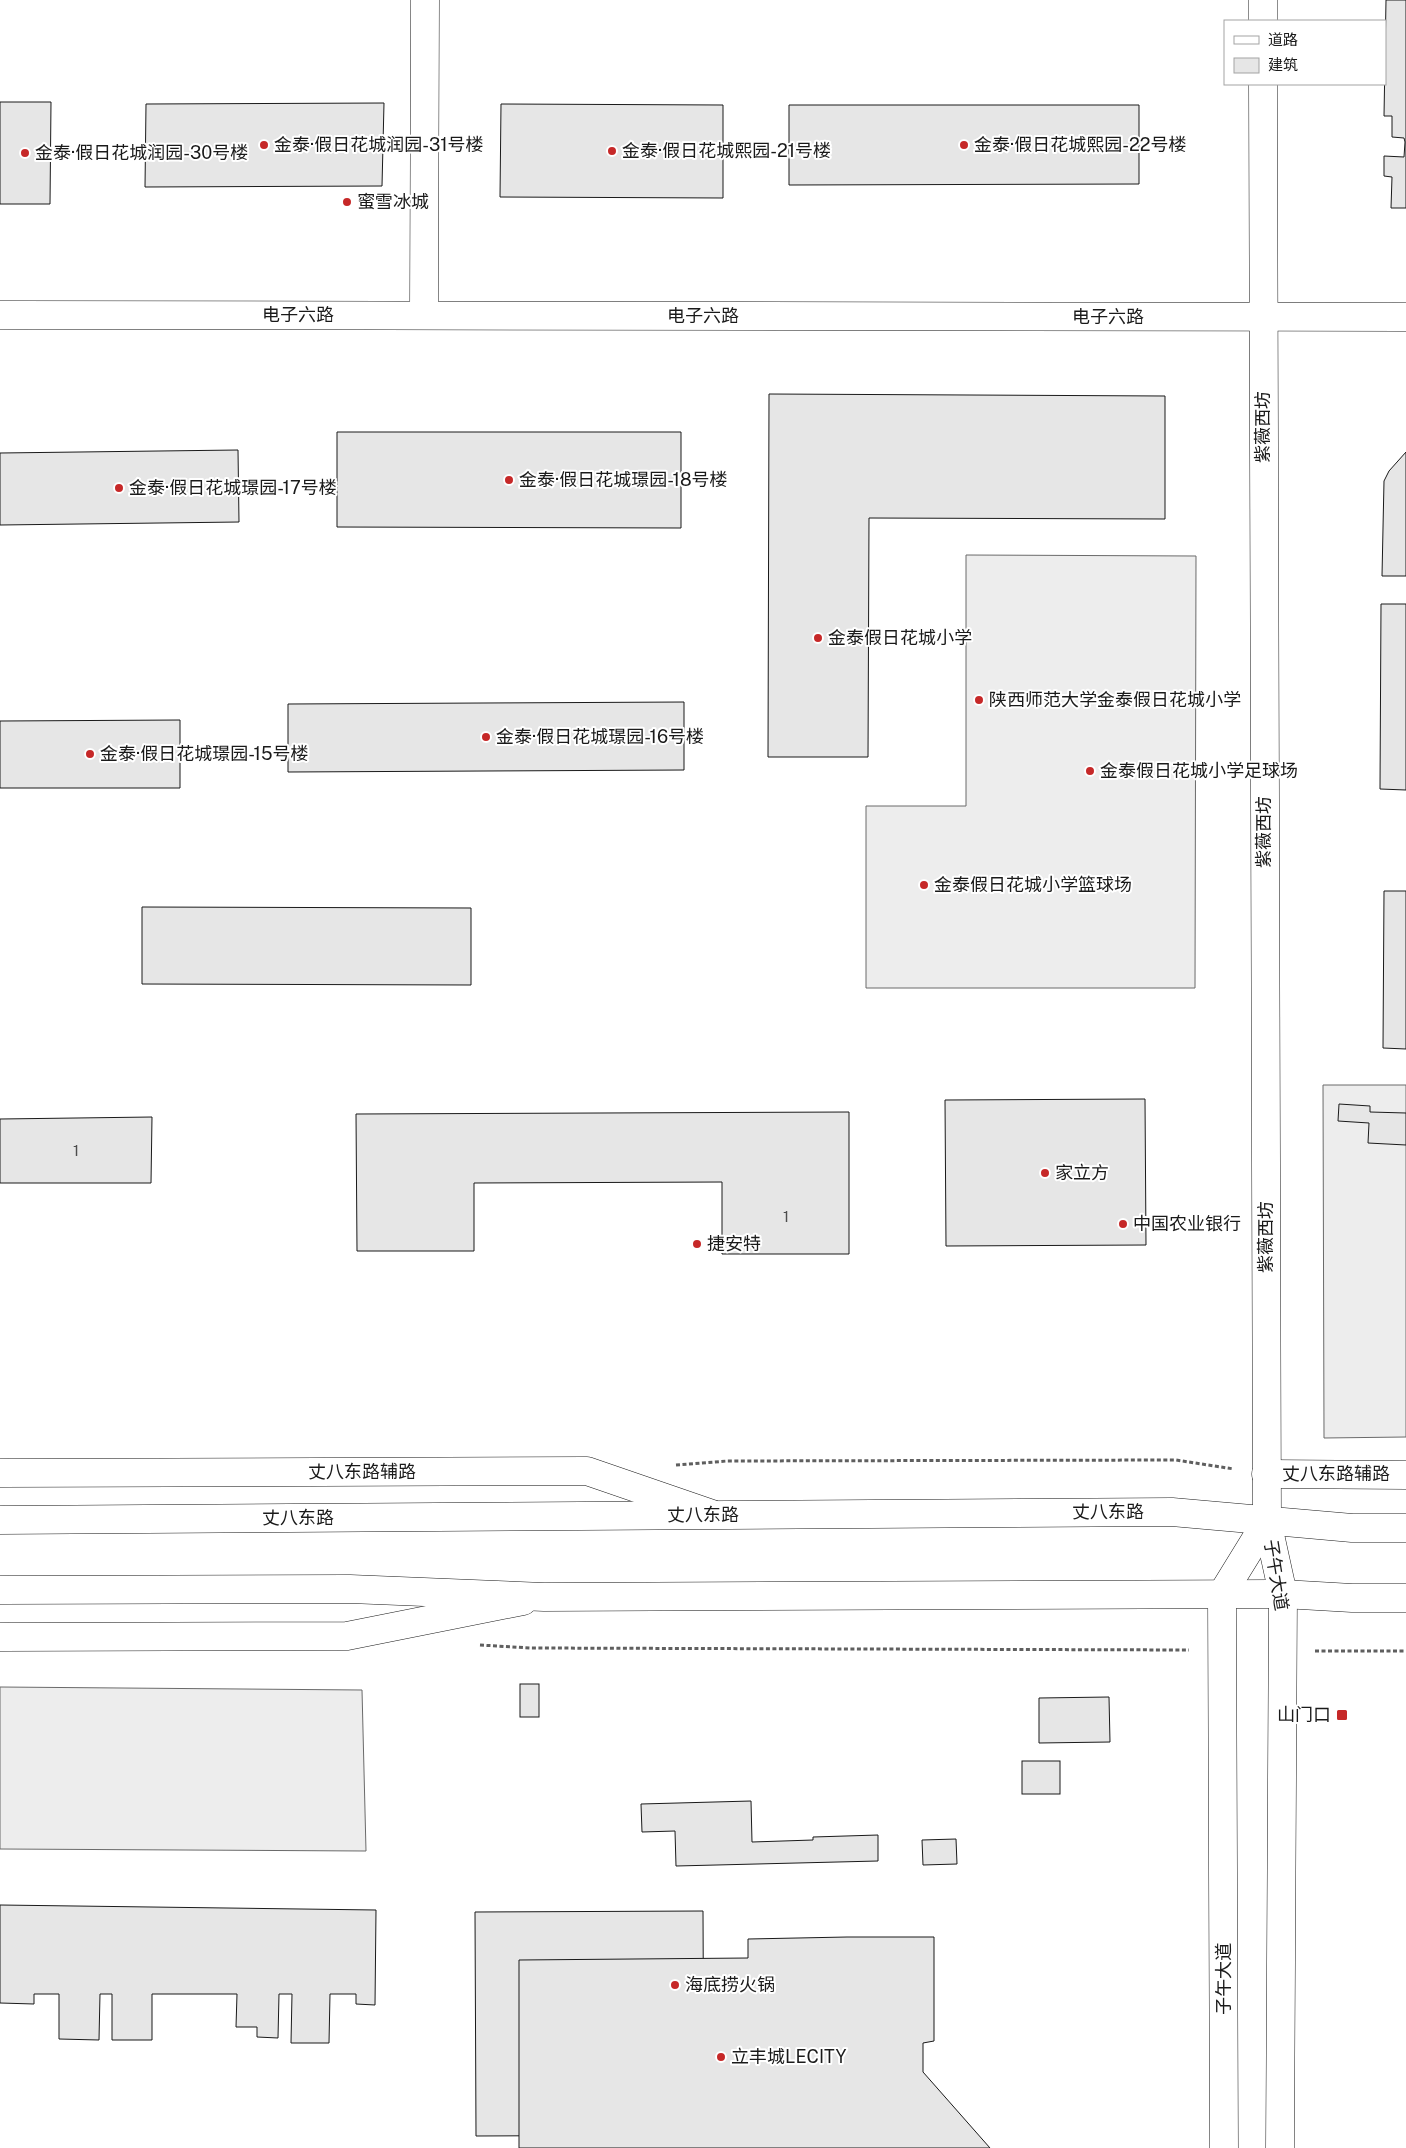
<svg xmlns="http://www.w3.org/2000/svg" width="1406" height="2148" font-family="'Public Sans','Noto Sans SC',sans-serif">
<rect width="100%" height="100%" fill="#fff"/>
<g fill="#ededed" stroke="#6a6a6a">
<path d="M966,555l230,1 -1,432h-329v-182h100z"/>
<path d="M1323,1085h83v352l-82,1z"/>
<path d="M0,1687l362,3 4,161 -366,-2z"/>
</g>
<g fill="#e6e6e6" stroke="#1a1a1a">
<path d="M1386,0h20v208h-15l1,-31 -8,-1v-20l20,1 1,-15 -1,-4 -12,-1v-21h-8z"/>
<path d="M0,102h51l-1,102h-50z"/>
<path d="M384,103l-2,83 -237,1 1,-83z"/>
<path d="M501,104l222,1v93l-223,-1z"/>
<path d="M789,105h350v79l-350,1z"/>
<path d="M769,394l396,2v123l-296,-1 -1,239h-100z"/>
<path d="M337,432h344v96l-344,-1z"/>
<path d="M238,450l1,72 -239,3v-72z"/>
<path d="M1406,452v124h-24l2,-95 5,-10z"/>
<path d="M1381,604h25v186l-26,-1z"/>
<path d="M684,702v68l-396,2v-68z"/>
<path d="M180,720v68h-180v-67z"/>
<path d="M1384,891h22v158l-23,-1z"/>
<path d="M142,907l329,1v77l-329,-1z"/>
<path d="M1145,1099l1,146 -200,1 -1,-146z"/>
<path d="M1339,1104l31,2v6l36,1v32l-38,-2 1,-20 -31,-2z"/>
<path d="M849,1112v142h-127v-72l-248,1v68h-117l-1,-137z"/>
<path d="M152,1117l-1,66h-151v-64z"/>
<rect x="520" y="1684" width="19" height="33"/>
<path d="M1109,1697l1,45 -71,1v-45z"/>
<rect x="1022" y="1761" width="38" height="33"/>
<path d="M751,1801l1,41 61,-2v-3l65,-2v26l-202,5 -1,-35 -33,1 -1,-28z"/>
<path d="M956,1839l1,25 -34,1 -1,-25z"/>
<path d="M0,1905l376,5 -1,95 -19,-1v-10h-26l-1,49h-38l1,-49h-13l-1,44 -21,-1v-10h-21l1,-33h-85v46h-40v-46h-12l-1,46 -40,-1v-45h-25v10l-34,-1z"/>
<path d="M703,1911l1,224 -228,1 -1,-224z"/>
<path d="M847,1937h87v104l-11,2v29l67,76h-471v-188l229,-2v-19z"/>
</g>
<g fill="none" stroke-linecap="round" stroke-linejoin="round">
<defs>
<g id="minor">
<path d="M1263,0v21"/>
<path d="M1263,84l4,1437"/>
<path d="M0,315l1406,2"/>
<path d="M424,315l1,-315"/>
<path d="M0,1473l587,-2 125,43"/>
<path d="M1266,1474l140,1"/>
<path d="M0,1637l347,-1 176,-35"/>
</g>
<g id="major">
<path d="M0,1520l1172,-8 180,16h54"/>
<path d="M1267,1521l16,73 -3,554"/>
<path d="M0,1590l350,-1 194,8 739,-3 69,4h54"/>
<path d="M1224,2148l-2,-554 45,-73"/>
</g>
</defs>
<use href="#minor" stroke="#1a1a1a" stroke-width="29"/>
<use href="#major" stroke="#1a1a1a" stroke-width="29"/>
<g stroke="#5f5f5f" stroke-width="3" stroke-dasharray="4 2.5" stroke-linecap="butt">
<path d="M676,1465l51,-4 449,-1 58,9"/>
<path d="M480,1645l51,3 658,2"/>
<path d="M1315,1651h91"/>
</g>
<use href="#minor" stroke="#fff" stroke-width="28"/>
<use href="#major" stroke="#fff" stroke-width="28"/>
</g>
<g fill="#c62828" stroke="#fff" stroke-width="2">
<circle cx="264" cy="145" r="5"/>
<circle cx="964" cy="145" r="5"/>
<circle cx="612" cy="151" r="5"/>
<circle cx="25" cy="153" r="5"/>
<circle cx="347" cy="202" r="5"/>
<circle cx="509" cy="480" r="5"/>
<circle cx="119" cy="488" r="5"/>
<circle cx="818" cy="638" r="5"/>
<circle cx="979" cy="700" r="5"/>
<circle cx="486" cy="737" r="5"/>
<circle cx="90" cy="754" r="5"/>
<circle cx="1090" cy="771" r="5"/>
<circle cx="924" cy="885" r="5"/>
<circle cx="1045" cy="1173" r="5"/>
<circle cx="1123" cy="1224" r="5"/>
<circle cx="697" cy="1244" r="5"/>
<rect x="1336" y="1709" width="12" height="12" rx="2.5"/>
<circle cx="675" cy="1985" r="5"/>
<circle cx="721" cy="2057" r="5"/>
</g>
<g text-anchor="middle" stroke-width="4" stroke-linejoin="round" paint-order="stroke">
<g font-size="15" fill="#4d4d4d">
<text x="76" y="1156">1</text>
<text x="786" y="1222">1</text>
</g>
<g font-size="18" fill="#1a1a1a" stroke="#fff" text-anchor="start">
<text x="274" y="151">金泰·假日花城润园-31号楼</text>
<text x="974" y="151">金泰·假日花城熙园-22号楼</text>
<text x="622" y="157">金泰·假日花城熙园-21号楼</text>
<text x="35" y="159">金泰·假日花城润园-30号楼</text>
<text x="357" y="208">蜜雪冰城</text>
<text x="519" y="486">金泰·假日花城璟园-18号楼</text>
<text x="129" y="494">金泰·假日花城璟园-17号楼</text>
<text x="828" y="644">金泰假日花城小学</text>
<text x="989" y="706">陕西师范大学金泰假日花城小学</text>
<text x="496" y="743">金泰·假日花城璟园-16号楼</text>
<text x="100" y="760">金泰·假日花城璟园-15号楼</text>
<text x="1100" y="777">金泰假日花城小学足球场</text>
<text x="934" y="891">金泰假日花城小学篮球场</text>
<text x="1055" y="1179">家立方</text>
<text x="1133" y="1230">中国农业银行</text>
<text x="707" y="1250">捷安特</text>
<text x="1331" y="1721" text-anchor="end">山门口</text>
<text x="685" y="1991">海底捞火锅</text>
<text x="731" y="2063">立丰城LECITY</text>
</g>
<g font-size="18" fill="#1a1a1a" stroke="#fff">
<text x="298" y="321">电子六路</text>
<text x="703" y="322">电子六路</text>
<text x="1108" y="323">电子六路</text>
<text transform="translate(1263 427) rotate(-90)" y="6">紫薇西坊</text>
<text transform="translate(1264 832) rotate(-90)" y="6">紫薇西坊</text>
<text transform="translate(1266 1237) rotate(-90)" y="6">紫薇西坊</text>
<text x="362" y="1478">丈八东路辅路</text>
<text x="1336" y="1480">丈八东路辅路</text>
<text x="1108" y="1518">丈八东路</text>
<text x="703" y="1521">丈八东路</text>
<text x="298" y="1524">丈八东路</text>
<text transform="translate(1276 1575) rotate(81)" y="6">子午大道</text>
<text transform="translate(1224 1979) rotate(-90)" y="6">子午大道</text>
</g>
</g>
<rect x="1224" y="20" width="162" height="65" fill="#ffffff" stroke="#a3a3a3"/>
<rect x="1234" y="36" width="25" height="8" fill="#ffffff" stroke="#a3a3a3"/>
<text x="1268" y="45" font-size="15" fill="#1a1a1a">道路</text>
<rect x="1234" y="58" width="25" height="15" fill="#e6e6e6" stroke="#a3a3a3"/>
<text x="1268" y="70" font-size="15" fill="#1a1a1a">建筑</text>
</svg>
